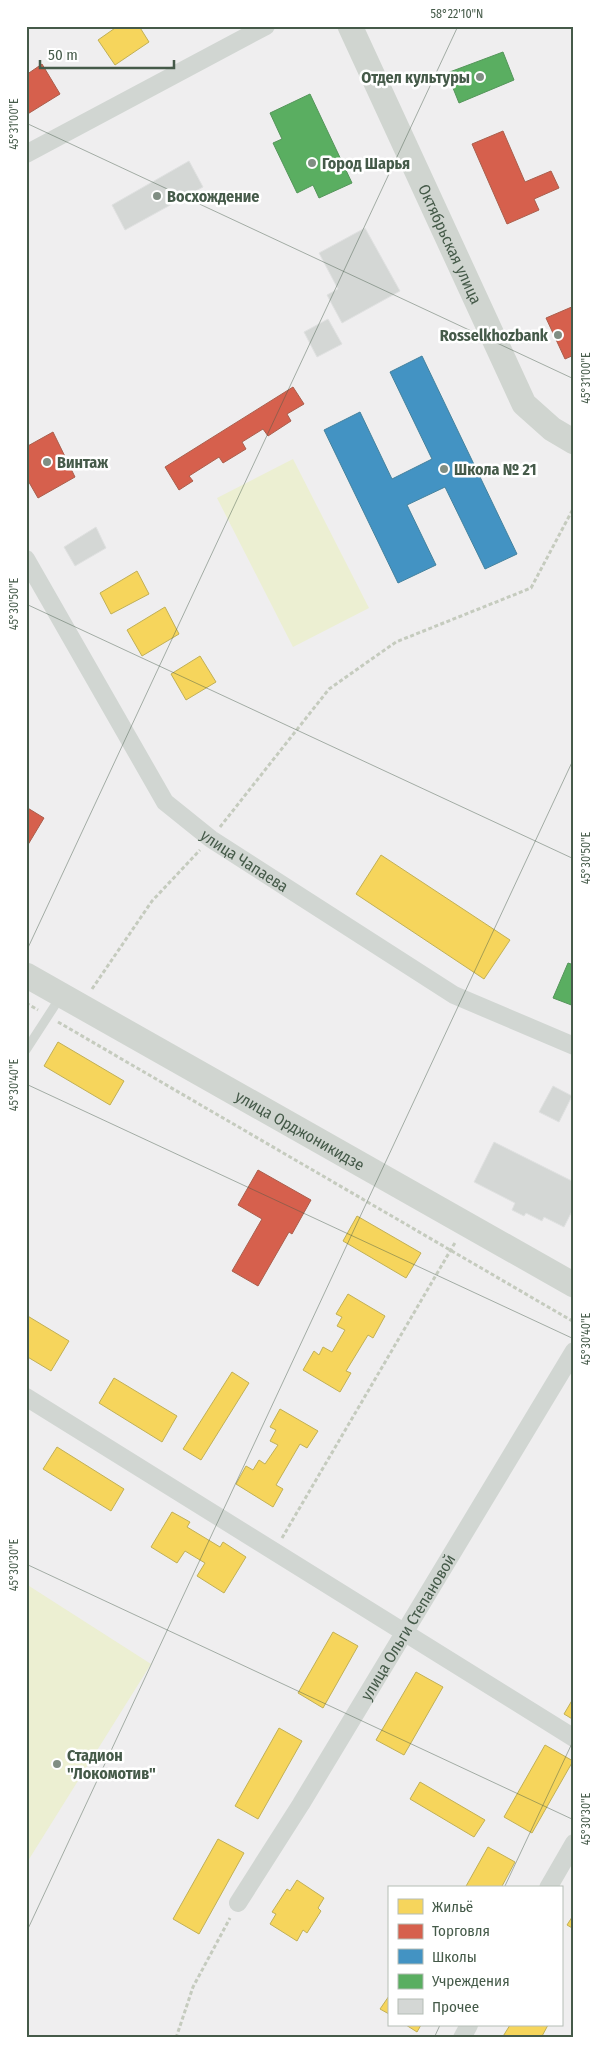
<svg xmlns="http://www.w3.org/2000/svg" width="600" height="2064" font-family="'Fira Sans Condensed',sans-serif">
<rect width="100%" height="100%" fill="#efeeef"/>
<g fill="#ecefd2">
<path d="M293,459l76,149 -76,39 -76,-149z"/>
<path d="M26,1584l125,80 -125,200z"/>
</g>
<g fill="#f6d55c" stroke="#c1b056">
<path d="M118,26h21l10,16 -34,23 -17,-25z"/>
<path d="M137,571l12,23 -38,20 -11,-21z"/>
<path d="M165,607l14,27 -37,22 -15,-26z"/>
<path d="M200,656l16,26 -30,18 -15,-26z"/>
<path d="M381,855l129,85 -26,39 -128,-85z"/>
<path d="M58,1042l66,39 -14,24 -66,-39z"/>
<path d="M357,1216l64,37 -15,25 -63,-37z"/>
<path d="M348,1294l37,22 -12,22 -5,-3 -22,36 5,2 -11,19 -37,-22 11,-19 5,4 4,-8 9,5 13,-22 -8,-4 5,-9 -6,-3z"/>
<path d="M26,1315l43,26 -18,30 -25,-15z"/>
<path d="M232,1372l17,11 -48,77 -18,-11z"/>
<path d="M114,1378l63,38 -15,26 -63,-39z"/>
<path d="M280,1409l38,22 -11,17 -7,-4 -24,41 7,4 -10,18 -37,-23 10,-18 7,4 6,-10 6,4 13,-19 -8,-4 6,-11 -6,-3z"/>
<path d="M57,1447l67,42 -13,22 -68,-42z"/>
<path d="M172,1512l18,10 -3,5 33,20 3,-5 23,15 -22,36 -27,-17 8,-13 -20,-12 -8,12 -26,-16z"/>
<path d="M333,1632l25,14 -35,62 -25,-15z"/>
<path d="M416,1672l27,15 -39,68 -28,-15z"/>
<path d="M574,1697v23l-10,-6z"/>
<path d="M279,1728l23,13 -44,78 -23,-13z"/>
<path d="M545,1745l28,16 -41,72 -28,-16z"/>
<path d="M420,1782l65,38 -11,17 -64,-38z"/>
<path d="M218,1839l26,14 -45,81 -26,-15z"/>
<path d="M488,1847l27,15 -14,26h-36z"/>
<path d="M297,1880l27,18 -6,10 3,3 -14,22 -4,-3 -6,11 -27,-17 6,-10 -4,-2 15,-23 3,2z"/>
<path d="M574,1914v15l-7,-4z"/>
<path d="M389,1996v18l-9,-5z"/>
<path d="M406,2025h15l-4,7z"/>
<path d="M510,2025h38l-7,13h-39z"/>
</g>
<g fill="#d6604d" stroke="#aa5e4c">
<path d="M42,64l18,30 -34,21v-40z"/>
<path d="M503,131l22,51 26,-11 8,17 -25,11 5,11 -32,14 -35,-80z"/>
<path d="M574,306v49l-9,4 -19,-41z"/>
<path d="M293,387l11,17 -17,10 4,7 -23,15 -5,-7 -21,13 4,7 -23,14 -4,-6 -30,19 4,5 -14,9 -14,-23z"/>
<path d="M53,432l22,45 -37,21 -12,-21v-30z"/>
<path d="M26,807l18,11 -18,30z"/>
<path d="M258,1170l53,30 -19,34 -3,-2 -31,54 -26,-15 30,-52 -24,-14z"/>
</g>
<path fill="#4393c3" stroke="#44829e" d="M422,356l95,198 -32,15 -40,-82 -38,18 29,60 -38,18 -74,-153 36,-18 32,67 40,-20 -42,-87z"/>
<g fill="#5aae61" stroke="#54955a">
<path d="M503,52l11,28 -55,23 -12,-30z"/>
<path d="M310,94l42,89 -33,15 -6,-13 -16,8 -24,-50 9,-4 -12,-26z"/>
<path d="M568,963l6,2v41l-21,-8z"/>
</g>
<g fill="#d4d7d5" stroke="#e0e1e1">
<path d="M189,161l14,26 -78,43 -13,-25z"/>
<path d="M365,228l35,63 -58,32 -15,-28 11,-6 -19,-36z"/>
<path d="M328,319l14,25 -25,13 -13,-25z"/>
<path d="M96,527l10,21 -31,18 -11,-19z"/>
<path d="M553,1086l19,10 -13,26 -20,-10z"/>
<path d="M494,1142l80,40v25l-10,20 -20,-10 -2,4 -16,-8 -2,3 -12,-6 3,-7 -41,-21z"/>
</g>
<g fill="none" stroke-linecap="round" stroke-linejoin="round">
<g stroke="#c5cbbe" stroke-width="3" stroke-dasharray="4 2.5" stroke-linecap="butt">
<path d="M220,827l109,-138 67,-47 135,-54 43,-81"/>
<path d="M92,989l60,-88 48,-51"/>
<path d="M26,1003l12,7"/>
<path d="M58,1022l516,300"/>
<path d="M282,1538l174,-297"/>
<path d="M176,2038l17,-51 37,-69"/>
</g>
<path stroke="#d1d6d2" stroke-width="9" d="M26,1050l35,-54"/>
<g stroke="#d1d6d2" stroke-width="18">
<path d="M26,154l240,-128"/>
<path id="s1" d="M26,559l139,243 46,37 243,156 120,51"/>
<path d="M26,1397l548,341"/>
<path d="M548,1888l26,-45"/>
<path id="s2" d="M238,1903l63,-99 273,-453"/>
<path d="M462,2038l7,-13"/>
</g>
<g stroke="#d0d5d0" stroke-width="25">
<path id="s3" d="M350,26l174,378 28,25 22,13"/>
<path id="s4" d="M26,975l548,310"/>
</g>
</g>
<path fill="none" stroke="#455a49" stroke-width="1" stroke-opacity="0.45" d="M26,123l548,256M26,604l548,255M26,952l432,-926M26,1084l548,255M26,1564l548,256M504,1888l70,-149M26,1933l548,-1175M434,2038l6,-13"/>
<g fill="#808e83" stroke="#fff" stroke-width="2">
<circle cx="480" cy="77" r="5"/>
<circle cx="312" cy="163" r="5"/>
<circle cx="157" cy="196" r="5"/>
<circle cx="558" cy="335" r="5"/>
<circle cx="47" cy="462" r="5"/>
<circle cx="444" cy="469" r="5"/>
<circle cx="57" cy="1764" r="5"/>
</g>
<g text-anchor="middle" stroke-width="5" stroke-linejoin="round" paint-order="stroke">
<g font-size="16" font-weight="bold" fill="#455a49" stroke="#fff" text-anchor="start">
<text x="470" y="83" text-anchor="end">Отдел культуры</text>
<text x="322" y="169">Город Шарья</text>
<text x="167" y="202">Восхождение</text>
<text x="548" y="341" text-anchor="end">Rosselkhozbank</text>
<text x="57" y="468">Винтаж</text>
<text x="454" y="475">Школа № 21</text>
<text x="67" y="1761">Стадион<tspan x="67" dy="18">"Локомотив"</tspan></text>
</g>
<g font-size="16" fill="#455a49" stroke="#fff">
<text dy="6" stroke="none"><textPath href="#s3" startOffset="240">Октябрьская улица</textPath></text>
<text dy="6" stroke="none"><textPath href="#s1" startOffset="379">улица Чапаева</textPath></text>
<text dy="6" stroke="none"><textPath href="#s4" startOffset="315">улица Орджоникидзе</textPath></text>
<text dy="6" stroke="none"><textPath href="#s2" startOffset="324">улица Ольги Степановой</textPath></text>
</g>
</g>
<rect width="600" height="2064" fill="none" stroke="#ffffff" stroke-width="55"/>
<rect x="388" y="1886" width="175" height="140" fill="#ffffff" stroke="#b5bdb6"/>
<rect x="398" y="1899" width="25" height="15" fill="#f6d55c" stroke="#b5bdb6"/>
<text x="432" y="1912" font-size="15" fill="#455a49">Жильё</text>
<rect x="398" y="1924" width="25" height="15" fill="#d6604d" stroke="#b5bdb6"/>
<text x="432" y="1936" font-size="15" fill="#455a49">Торговля</text>
<rect x="398" y="1949" width="25" height="15" fill="#4393c3" stroke="#b5bdb6"/>
<text x="432" y="1962" font-size="15" fill="#455a49">Школы</text>
<rect x="398" y="1974" width="25" height="15" fill="#5aae61" stroke="#b5bdb6"/>
<text x="432" y="1986" font-size="15" fill="#455a49">Учреждения</text>
<rect x="398" y="1999" width="25" height="15" fill="#d4d7d5" stroke="#b5bdb6"/>
<text x="432" y="2012" font-size="15" fill="#455a49">Прочее</text>
<path d="M40 60v8h134v-8" fill="none" stroke="#455a49" stroke-width="2.5"/>
<text x="48" y="60" font-size="15" fill="#455a49" stroke="#ffffff" stroke-width="4" paint-order="stroke">50 m</text>
<rect x="28" y="28" width="544" height="2008" fill="none" stroke="#455a49" stroke-width="2"/>
<g font-size="12" text-anchor="middle" fill="#455a49">
<text x="457" y="18">58°22'10"N</text>
<text transform="translate(14 124) rotate(-90)" y="4">45°31'00"E</text>
<text transform="translate(586 378) rotate(-90)" y="4">45°31'00"E</text>
<text transform="translate(14 604) rotate(-90)" y="4">45°30'50"E</text>
<text transform="translate(586 858) rotate(-90)" y="4">45°30'50"E</text>
<text transform="translate(14 1085) rotate(-90)" y="4">45°30'40"E</text>
<text transform="translate(586 1339) rotate(-90)" y="4">45°30'40"E</text>
<text transform="translate(14 1565) rotate(-90)" y="4">45°30'30"E</text>
<text transform="translate(586 1819) rotate(-90)" y="4">45°30'30"E</text>
</g>
</svg>
